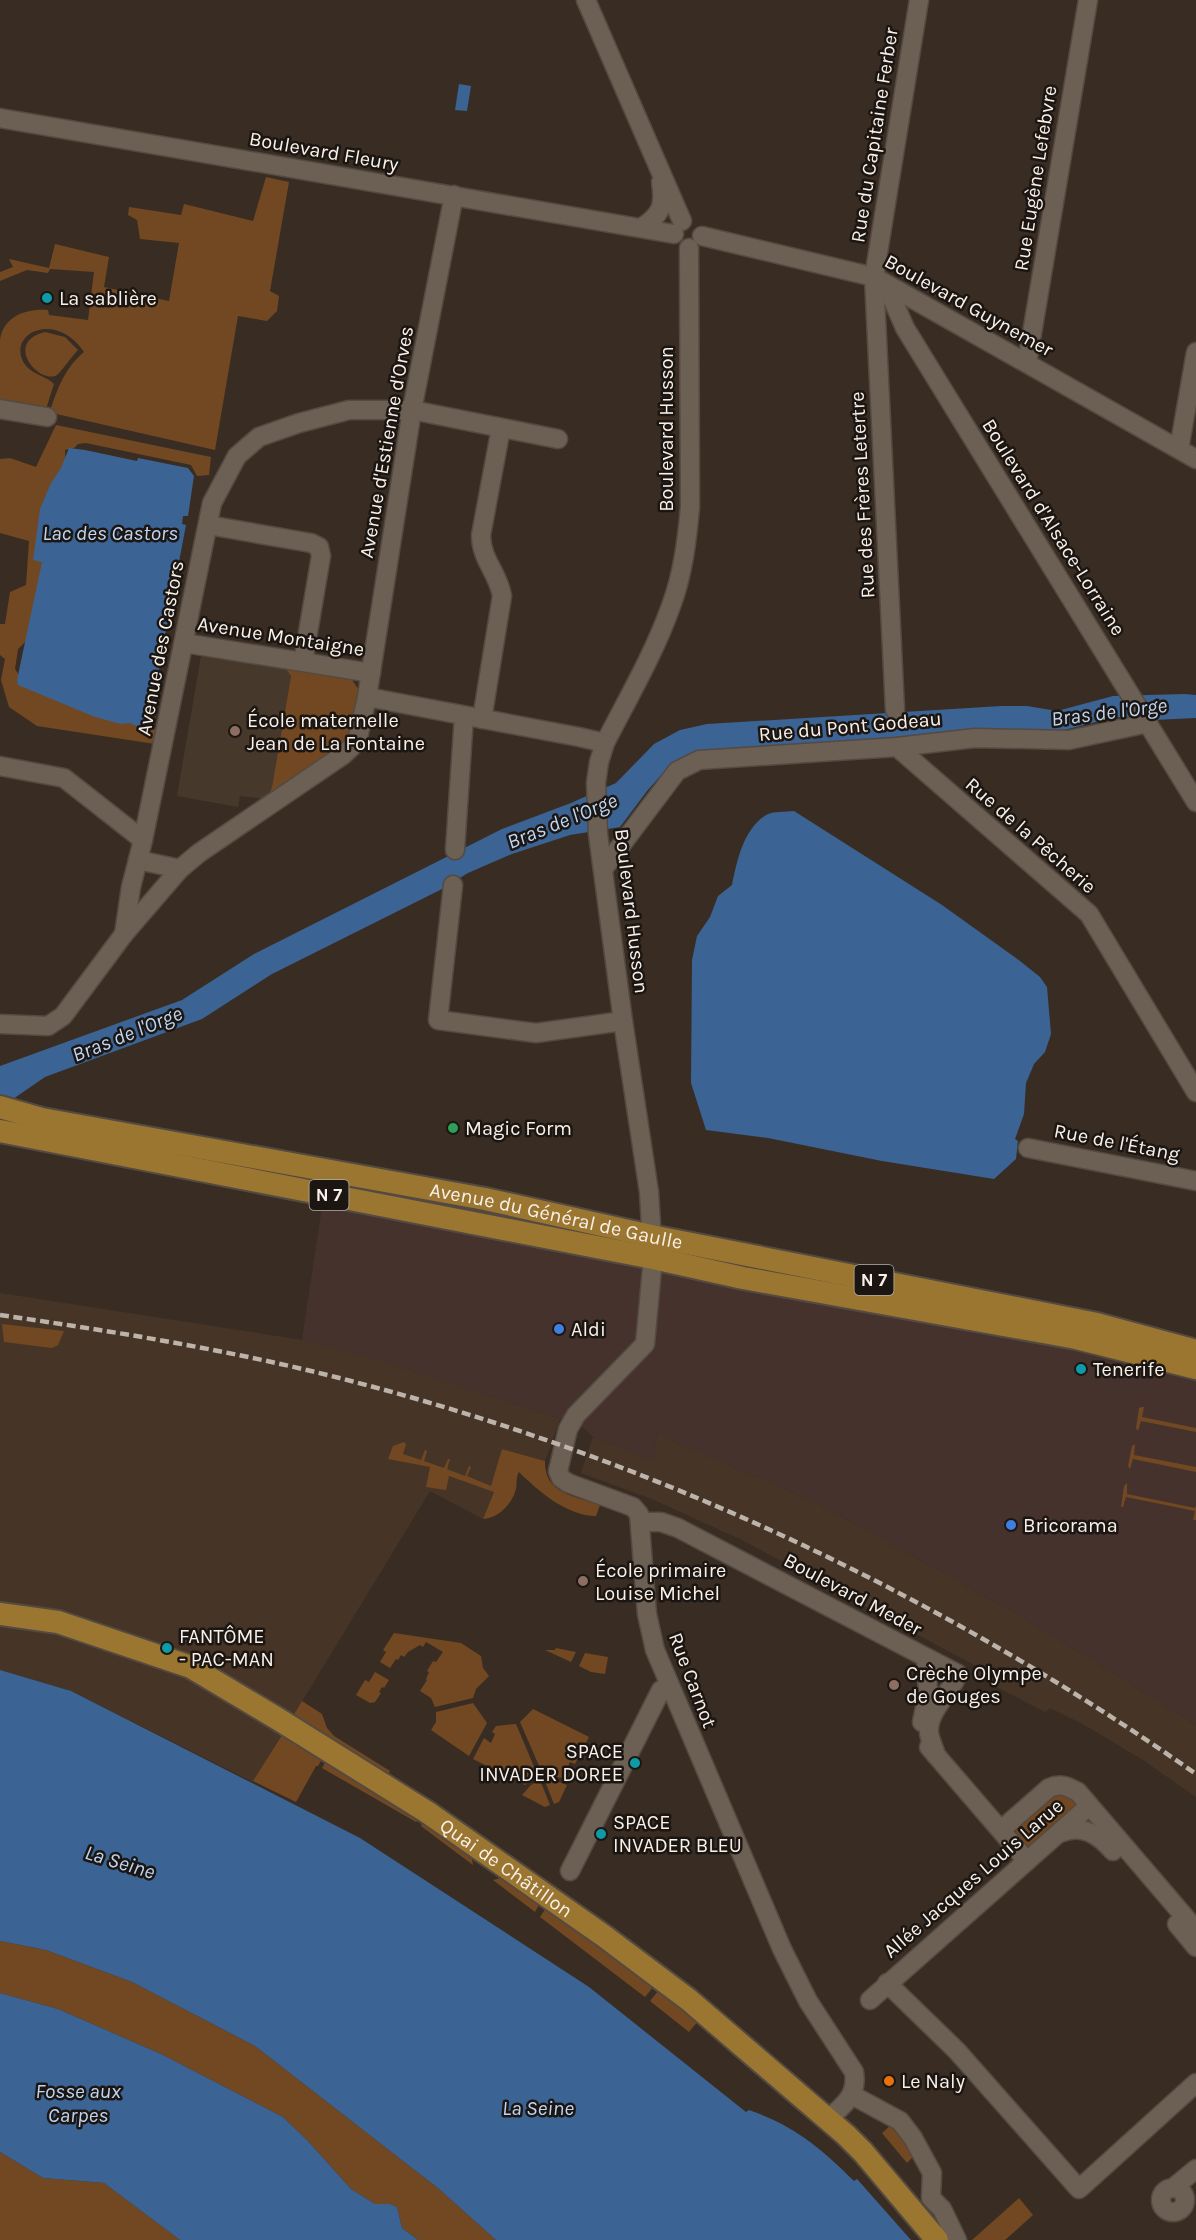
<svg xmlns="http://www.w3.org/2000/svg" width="1196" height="2240" font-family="Karla,sans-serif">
<rect width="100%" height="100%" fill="#392d23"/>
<path fill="#45322d" d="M324,1194l872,174v357l-174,-108 -203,-113 -162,-70 -3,27 -61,-24 -9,-9 -24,-9 -184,-60 -74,-19z"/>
<g fill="#463527">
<path d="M0,1293l302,47 74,19 184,60 -15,42 -43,-12 -8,43 -11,27 -53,-28 -177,291 -182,-91 -71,-21z"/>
<path d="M657,1434l162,70 203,113 174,108v72l-53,-37 -62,-37 -31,-15 -5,4 -73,-38 4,-8 -234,-126 -90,-41 -71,-26 12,-36 61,24z"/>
</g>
<path fill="#46382b" d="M201,656l85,13 5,7 -19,111 -5,12 -27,-3 -2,11 -61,-11z"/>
<g fill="#714822">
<path d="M266,177l23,5 -19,109 9,5 -2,15 -10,10 -29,-5 -23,134 -163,-37 -2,-2c8,-24 15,-43 34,-59 -29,-44 -81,-17 -58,14 8,9 20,10 28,18l-8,25 -46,-4v-65c3,-24 27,-32 48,-30l1,5 39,5 6,-48 -44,-3 -2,4 -21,-3 -27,11v-9l13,-5 -4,-8 40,9 6,-24 54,13 -5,30 65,14 10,-58 -39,-4 -3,-19 -9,-5 1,-8 52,8 3,-11 69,17z"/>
<path d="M45,332l20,5 13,13c-5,5 -17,22 -21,25 -18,10 -54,-33 -12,-43z"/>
<path d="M56,425l155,32 -2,18 -12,1 -6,-11 -105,-22 -8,1 -4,4 -9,2 1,21 -37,167 -11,11 -3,20 11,17 102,32 29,12 -2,14 -118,-18 -28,-19 -8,-27 4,-21 -5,-4v-31h5l5,-32 16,-7 3,-44 -29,-8v-74l10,-1 26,9z"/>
<path d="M286,669l66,11 7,10 -7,45 -7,10 -78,54 5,-12 19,-111z"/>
<path d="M2,1324l62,7 -6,14 -6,3 -48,-6z"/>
<path d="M1142,1407h2l-2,10 54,11v4l-55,-11 -3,10 -2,-3 3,-20z"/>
<path d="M404,1442l2,2 -3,10 18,6 4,-10 2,1 -3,10 20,7 4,-9h2l-3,10 18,7 4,-10 2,1 -4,9 24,10 11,-37 43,12c-1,33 30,35 55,44l-4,11c-29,0 -58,-25 -77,-44 -4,7 -1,13 -4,20 -4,13 -18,27 -32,27l11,-27 -45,-16 -3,14 -20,-3 4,-20 -42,-8 5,-13z"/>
<path d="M1135,1444l-1,11 62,12v5l-63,-13 -3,10 -2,-3 4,-20z"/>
<path d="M1127,1483v11l68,14 1,-2v14h-3l2,-9 -69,-14 -3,10h-2l3,-21z"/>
<path d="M394,1633l67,10 20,13 2,12 6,8 -13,13 -3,9 -38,9 -4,-9 -11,-7 7,-11 -1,-1 3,-7 -2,-1 6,-10 3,1 7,-10 -17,-10 -3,5 -3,-2 -12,7 -4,5 -3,-2 -3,5 -2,-1 -6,9 -10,-6 6,-10 -3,-2z"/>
<path d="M556,1648l20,4 -5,10 -26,-12h10z"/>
<path d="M585,1653l23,4 -3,17 -14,-2 -12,-6z"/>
<path d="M375,1672l14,8 -5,8 -2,-1 -3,5 2,1 -6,9 -5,1 -14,-8 9,-15 4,2z"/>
<path d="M302,1701l20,13 5,14 7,8 56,35 -2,4 -95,-59z"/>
<path d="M473,1703l14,20 -18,33 -38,-26 5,-8v-10z"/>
<path d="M533,1709l56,28 -14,27 -5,-2 -7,16 -20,-3 -23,-53z"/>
<path d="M516,1724l22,52 -13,9 -52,-26 11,-21 7,5 4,-9 -3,-2 4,-6z"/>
<path d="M282,1735l40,24 -4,7h-2l-20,36 -43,-21z"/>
<path d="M326,1761l94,57 -4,4 -94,-54z"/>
<path d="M544,1779h7l16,6 -8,17 -5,2z"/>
<path d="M540,1780l10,25 -5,2 -23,-12 9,-10z"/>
<path d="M1066,1792l9,10 1,5 -48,41c-9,-3 -15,-11 -11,-21l40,-34z"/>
<path d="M423,1820l48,34 2,11 -52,-39z"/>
<path d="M504,1877l36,26 -5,9 -42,-32z"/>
<path d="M546,1908l108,78 -9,11 -105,-80z"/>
<path d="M0,1941l46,9 86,32 123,64 184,143 57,51h-78l-16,-12 -5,-21 -7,-3h-15l-24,-15 -43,-48 -25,-24 -122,-63 -103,-45 -58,-16z"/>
<path d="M659,1990l39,31 -9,11 -39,-31z"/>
<path d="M890,2126l7,6 18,23 -8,8 -25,-30z"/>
<path d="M0,2152l43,26 61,5 76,57h-180z"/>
<path d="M1019,2198l14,17 -28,25h-33z"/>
</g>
<g fill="#3b6394">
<path d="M459,84l12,2 -4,25 -12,-1z"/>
<path d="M69,448l16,2 52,11 1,-3 50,10 6,8 -6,40h-5l-1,8 4,1 -22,116 -5,-1 -2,8 6,1 -16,82 -17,-8 -9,1 -26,-7 -77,-32 -1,-5 25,-118 -9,-2 7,-51 11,-26 10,-15z"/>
<path d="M1185,694l11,1v23l-42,2 -38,-3 -52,13 -82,1 -97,8 -180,12 -34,13 -24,27 -27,36 -50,8 -58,19 -44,19 -28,17 -168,84 -70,45 -157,58 -32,22 -13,15v-48l182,-66 72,-46 248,-125 69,-26 45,-20 38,-39 26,-14 27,-6 294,-18h26l30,5 56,-15z"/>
<path d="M794,811l148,94 78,56 20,16 7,10 4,47 -6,18 -11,12 -8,19 -2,31 -9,25 3,2 -2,18 -22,20 -112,-18 -114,-23 -62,-8 -15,-47 1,-123 5,-24 13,-19 8,-21 14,-11c5,-24 11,-55 34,-70 7,-4 20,-3 28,-4z"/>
<path d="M0,1670l71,21 289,147 229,149 157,125 3,-2c46,16 72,38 105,71l3,-2 54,61h-415l-57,-51 -184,-143 -123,-64 -86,-32 -46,-9z"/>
<path d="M0,1993l58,16 103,45 122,63 25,24 43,48 24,15h15l7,3 5,21 16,12h-238l-76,-57 -61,-5 -43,-26z"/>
</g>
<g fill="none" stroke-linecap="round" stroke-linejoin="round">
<defs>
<g id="minor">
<path d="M586,0l96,221"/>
<path d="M0,118l674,116"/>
<path d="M641,228c20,-13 24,-22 20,-46"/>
<path d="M702,236l172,41 322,182"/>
<path d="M689,248l1,259c-3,33 -7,67 -19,99 -17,48 -43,92 -66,137l-6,19 -3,21 2,51 25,187 26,171 4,66 -8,86 -69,71 -8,14 -10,42 3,7 7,5 65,24 6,7 8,100 8,36 127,299 26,52 46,71c4,23 -10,33 -26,47"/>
<path d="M874,277l14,12 17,39 291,474"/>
<path d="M1027,363l61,-363"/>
<path d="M0,409l47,8"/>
<path d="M1179,449l17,-97"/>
<path d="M208,525l103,18 8,4 2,9 -18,106"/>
<path d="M184,643l187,30"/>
<path d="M367,697l212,40 26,6"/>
<path d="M895,710l-21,-433 45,-277"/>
<path d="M482,719l20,-123c-4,-24 -21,-36 -21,-61l20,-107"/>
<path d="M897,747l192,167 107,178"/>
<path d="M0,766l64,12 79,62"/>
<path d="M455,850l9,-134"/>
<path d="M138,860l42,9"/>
<path d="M604,868l73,-97 22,-11 198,-13 78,-9 94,2 79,-17"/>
<path d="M453,885l-15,135 98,13 87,-12"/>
<path d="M124,934l7,-47 12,-47 69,-337 25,-47 22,-19 40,-14 50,-13h63l146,29"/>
<path d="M0,1024l48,2 15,-10 61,-82 56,-65 19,-16 144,-98 14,-13 10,-45 45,-287 42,-215"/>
<path d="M1028,1148l168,33"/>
<path d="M641,1522h20l17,6 280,146c-7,19 -31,37 -29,59 1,7 5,15 7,22"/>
<path d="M922,1722l6,-28 -2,-36"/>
<path d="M929,1747l98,114"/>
<path d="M1001,1830l48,-42c11,-5 18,-2 29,4l118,138"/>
<path d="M1060,1833c22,-10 39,2 53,18"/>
<path d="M570,1871l91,-181 9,-3"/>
<path d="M1177,1924l19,23"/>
<path d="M887,1983l70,68 122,138 117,-106"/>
<path d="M870,2000l219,-194"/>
<path d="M852,2095l48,26 13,17 19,35 -1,25 11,11 15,31"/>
<circle cx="1173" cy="2200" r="12"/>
<path d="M1173,2188l23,-19"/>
</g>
<g id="major">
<path id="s1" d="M0,1107l42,12 443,80 166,37 446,88 99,27"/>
<path d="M0,1131l653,127 90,20 333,60 120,30"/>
<path id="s2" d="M0,1614l58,8 133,45 87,52 149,93 177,124 85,64 157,135 17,17 74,88"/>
</g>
</defs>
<use href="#minor" stroke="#544a41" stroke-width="21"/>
<use href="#major" stroke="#544a41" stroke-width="26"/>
<use href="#minor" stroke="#6c5f54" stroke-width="18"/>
<use href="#major" stroke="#9b7630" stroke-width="22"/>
<path stroke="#bcb3ab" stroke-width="4.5" stroke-dasharray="9 4.5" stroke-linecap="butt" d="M0,1315c118,17 236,36 351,66 302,78 590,214 845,393"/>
</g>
<g fill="#0f9aa8" stroke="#1c1612" stroke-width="2">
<circle cx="47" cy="298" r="6"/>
<circle cx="1081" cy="1369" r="6"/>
<circle cx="167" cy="1648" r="6"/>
<circle cx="635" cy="1763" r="6"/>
<circle cx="601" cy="1834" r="6"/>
</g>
<g fill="#8d6e63" stroke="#1c1612" stroke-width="2">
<circle cx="235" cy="731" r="6"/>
<circle cx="583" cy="1581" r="6"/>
<circle cx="894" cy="1685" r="6"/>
</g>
<circle fill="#2e9e5b" stroke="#1c1612" stroke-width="2" cx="453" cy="1128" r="6"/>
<g fill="#3f7fe0" stroke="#1c1612" stroke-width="2">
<circle cx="559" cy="1329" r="6"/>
<circle cx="1011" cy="1525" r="6"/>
</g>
<circle fill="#e8710a" stroke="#1c1612" stroke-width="2" cx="889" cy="2081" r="6"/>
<g text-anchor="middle" stroke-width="5" stroke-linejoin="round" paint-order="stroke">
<g fill="#1c1612" stroke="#b6afa8" stroke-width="1.5">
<rect x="309.5" y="1180" width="39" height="30" rx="4.5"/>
<rect x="854.5" y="1265" width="39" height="30" rx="4.5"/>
</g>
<g font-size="18" font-weight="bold" fill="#f8f0e9">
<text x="329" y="1201">N 7</text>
<text x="874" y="1286">N 7</text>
</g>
<g font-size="20" fill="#f8f0e9" stroke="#1c1612">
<text transform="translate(874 135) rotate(-81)" y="7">Rue du Capitaine Ferber</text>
<text transform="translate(324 151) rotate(10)" y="7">Boulevard Fleury</text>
<text transform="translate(1035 178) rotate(-81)" y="7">Rue Eugène Lefebvre</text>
<text transform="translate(969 305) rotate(29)" y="7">Boulevard Guynemer</text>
<text transform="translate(666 429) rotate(-90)" y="7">Boulevard Husson</text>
<text transform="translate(386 442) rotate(-80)" y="7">Avenue d'Estienne d'Orves</text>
<text transform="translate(862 495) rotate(-93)" y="7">Rue des Frères Letertre</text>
<text transform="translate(1054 527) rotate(58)" y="7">Boulevard d'Alsace-Lorraine</text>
<text transform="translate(281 636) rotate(9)" y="7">Avenue Montaigne</text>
<text transform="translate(160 648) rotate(-79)" y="7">Avenue des Castors</text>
<text transform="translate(850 726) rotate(-5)" y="7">Rue du Pont Godeau</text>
<text transform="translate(1031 835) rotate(41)" y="7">Rue de la Pêcherie</text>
<text transform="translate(632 911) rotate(83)" y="7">Boulevard Husson</text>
<text transform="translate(1117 1142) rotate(11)" y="7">Rue de l'Étang</text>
<text dy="7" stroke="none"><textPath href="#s1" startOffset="567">Avenue du Général de Gaulle</textPath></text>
<text transform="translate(853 1594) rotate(28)" y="7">Boulevard Meder</text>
<text transform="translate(693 1680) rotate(69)" y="7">Rue Carnot</text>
<text dy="7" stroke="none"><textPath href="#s2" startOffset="573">Quai de Châtillon</textPath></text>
<text transform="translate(973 1878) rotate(-41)" y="7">Allée Jacques Louis Larue</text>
</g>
<g font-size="20" fill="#f8f0e9" stroke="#1c1612" text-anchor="start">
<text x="59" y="305">La sablière</text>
<text x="247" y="727">École maternelle<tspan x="247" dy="23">Jean de La Fontaine</tspan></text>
<text x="465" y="1135">Magic Form</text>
<text x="571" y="1336">Aldi</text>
<text x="1093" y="1376">Tenerife</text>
<text x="1023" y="1532">Bricorama</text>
<text x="595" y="1577">École primaire<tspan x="595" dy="23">Louise Michel</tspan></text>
<text x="179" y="1643">FANTÔME<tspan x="179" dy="23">- PAC-MAN</tspan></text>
<text x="906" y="1680">Crèche Olympe<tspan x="906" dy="23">de Gouges</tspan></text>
<text x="623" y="1758" text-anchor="end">SPACE<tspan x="623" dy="23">INVADER DOREE</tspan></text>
<text x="613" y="1829">SPACE<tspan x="613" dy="23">INVADER BLEU</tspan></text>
<text x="901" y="2088">Le Naly</text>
</g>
<g font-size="21" font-style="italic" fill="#bed5f3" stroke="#1c1612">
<text x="110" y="540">Lac des Castors</text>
<text transform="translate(1109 712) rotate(-7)" y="7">Bras de l'Orge</text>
<text transform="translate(562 821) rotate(-22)" y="7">Bras de l'Orge</text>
<text transform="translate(127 1034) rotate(-22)" y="7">Bras de l'Orge</text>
<text transform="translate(120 1862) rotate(17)" y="7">La Seine</text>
<text x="78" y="2098">Fosse aux<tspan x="78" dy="24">Carpes</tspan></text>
<text x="538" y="2115">La Seine</text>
</g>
</g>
</svg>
